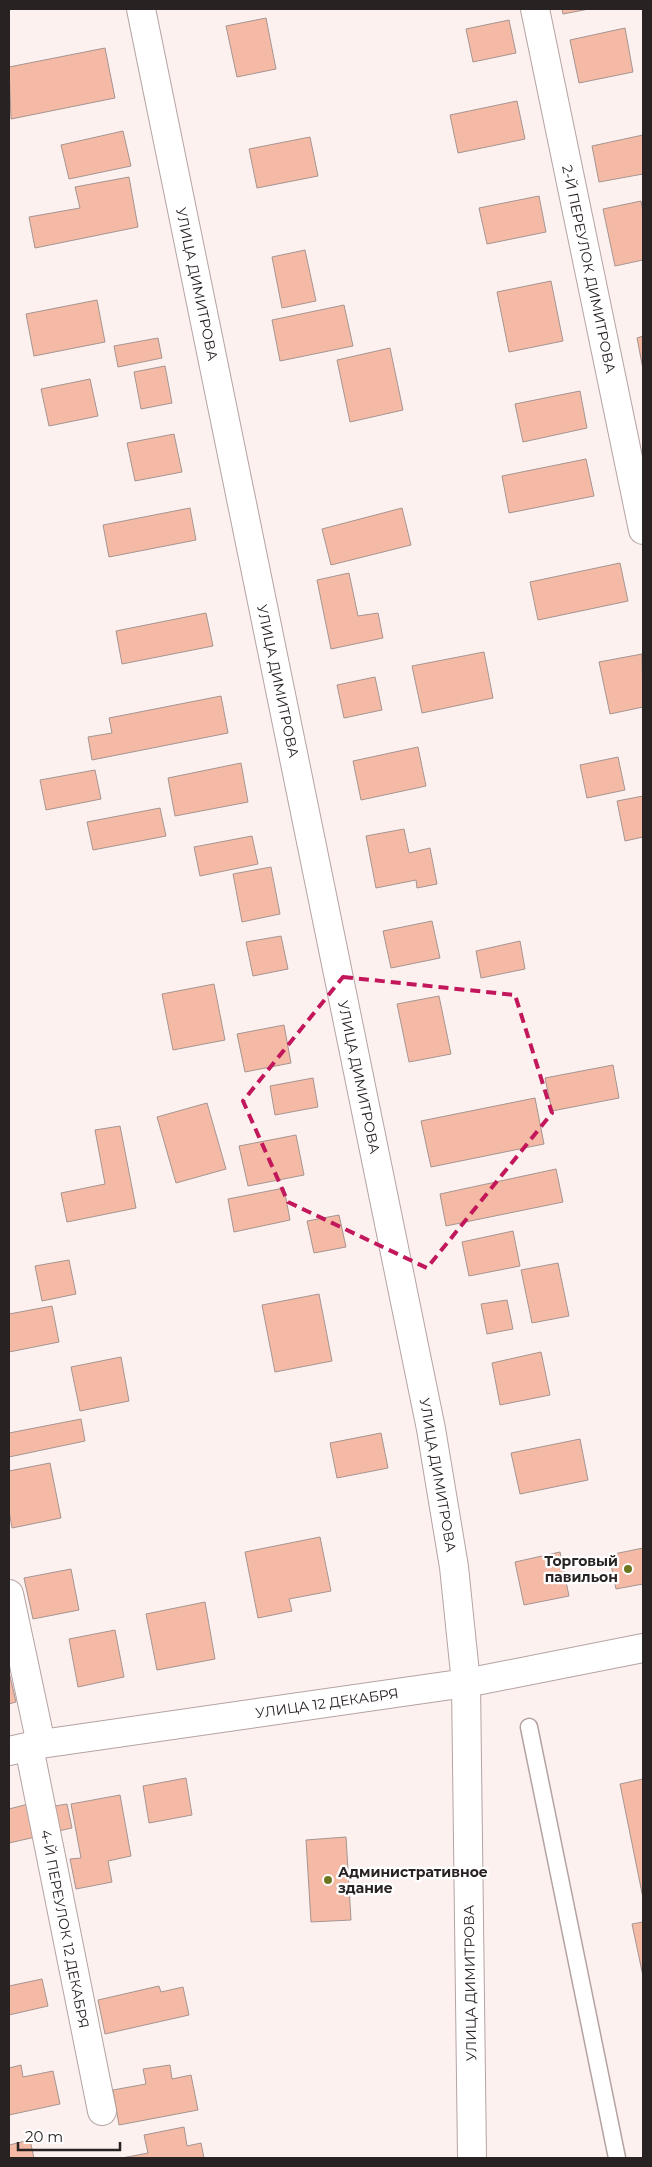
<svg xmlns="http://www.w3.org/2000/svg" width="652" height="2167" font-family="Montserrat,sans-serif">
<rect width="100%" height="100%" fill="#fdf1f0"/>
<g fill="#f5baa5" stroke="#a59590">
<path d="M562,9h27l-26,5z"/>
<path d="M266,18l10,51 -39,8 -11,-51z"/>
<path d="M509,20l7,33 -43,9 -7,-33z"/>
<path d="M625,28l8,44 -54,11 -9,-43z"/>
<path d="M105,48l10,50 -104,21 -2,-52z"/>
<path d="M517,101l8,38 -67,14 -8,-38z"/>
<path d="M123,131l8,35 -62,13 -8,-34z"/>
<path d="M643,135v39l-44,8 -7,-36z"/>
<path d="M310,137l8,39 -61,12 -8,-39z"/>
<path d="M129,177l9,50 -103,21 -6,-31 51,-9 -5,-21z"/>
<path d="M539,196l7,36 -59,12 -8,-36z"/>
<path d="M641,201l2,11v48l-28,6 -12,-57z"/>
<path d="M305,250l11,51 -34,7 -10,-51z"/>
<path d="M551,281l12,60 -54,11 -12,-60z"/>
<path d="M97,300l8,42 -71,14 -8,-42z"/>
<path d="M344,305l9,41 -73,15 -8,-41z"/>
<path d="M643,336v33l-6,-31z"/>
<path d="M158,338l4,20 -44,9 -4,-21z"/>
<path d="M390,348l13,62 -53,12 -13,-62z"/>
<path d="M165,366l7,37 -31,6 -7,-37z"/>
<path d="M90,379l8,37 -49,10 -8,-37z"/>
<path d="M580,391l7,37 -64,14 -8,-38z"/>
<path d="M174,434l8,38 -47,9 -8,-38z"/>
<path d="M586,459l8,37 -85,17 -7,-37z"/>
<path d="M190,508l6,32 -87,17 -6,-32z"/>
<path d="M402,508l9,37 -80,20 -9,-36z"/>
<path d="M620,563l8,38 -90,19 -8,-38z"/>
<path d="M349,573l9,43 20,-3 5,25 -52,11 -14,-69z"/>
<path d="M206,613l7,33 -91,18 -6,-33z"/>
<path d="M484,652l9,46 -71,15 -10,-47z"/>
<path d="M642,654l1,53 -33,7 -11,-52z"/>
<path d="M375,677l7,33 -38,8 -7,-33z"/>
<path d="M221,696l7,37 -136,27 -4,-23 24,-4 -3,-15z"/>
<path d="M418,747l8,39 -65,14 -8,-39z"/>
<path d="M618,757l7,33 -38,8 -7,-33z"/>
<path d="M241,763l7,39 -73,14 -7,-38z"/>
<path d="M95,770l6,29 -55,11 -6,-30z"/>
<path d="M643,796v41l-18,4 -8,-40z"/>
<path d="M160,808l6,28 -73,14 -6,-28z"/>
<path d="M404,829l5,24 21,-5 7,36 -20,4 -1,-8 -40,8 -10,-52z"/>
<path d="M252,836l6,28 -58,12 -6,-29z"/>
<path d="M271,867l9,47 -38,8 -9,-48z"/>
<path d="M432,921l8,37 -49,10 -8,-37z"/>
<path d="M281,936l7,33 -35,7 -7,-34z"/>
<path d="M520,941l5,28 -44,9 -5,-27z"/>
<path d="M214,984l11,56 -52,10 -11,-56z"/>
<path d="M439,996l12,58 -42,8 -12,-58z"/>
<path d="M284,1025l7,38 -46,9 -8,-38z"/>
<path d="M613,1065l6,33 -67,13 -7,-33z"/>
<path d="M313,1078l5,29 -43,8 -5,-29z"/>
<path d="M535,1098l9,46 -113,23 -10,-46z"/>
<path d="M207,1103l19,66 -50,14 -19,-66z"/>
<path d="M120,1126l16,82 -69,14 -6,-29 44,-9 -10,-54z"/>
<path d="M296,1135l8,40 -56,11 -9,-40z"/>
<path d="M556,1169l7,33 -117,24 -6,-32z"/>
<path d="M284,1188l6,32 -56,12 -6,-33z"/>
<path d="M339,1215l7,32 -32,6 -7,-32z"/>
<path d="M513,1231l7,35 -51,10 -7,-34z"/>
<path d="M69,1260l7,34 -34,7 -7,-35z"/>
<path d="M558,1263l11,53 -37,7 -11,-53z"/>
<path d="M319,1294l13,67 -57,11 -13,-67z"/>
<path d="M507,1300l6,29 -26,5 -6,-30z"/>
<path d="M52,1306l7,36 -50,10v-38z"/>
<path d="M541,1352l9,43 -50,10 -8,-42z"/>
<path d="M121,1357l8,44 -49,10 -9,-44z"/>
<path d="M81,1419l4,22 -76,16v-24z"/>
<path d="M381,1433l7,35 -51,10 -7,-35z"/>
<path d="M580,1439l8,41 -68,14 -9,-41z"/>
<path d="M50,1463l11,55 -49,10 -3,-17v-40z"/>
<path d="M320,1537l11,54 -42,8 3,12 -34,7 -13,-66z"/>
<path d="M643,1548v36l-27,5 -7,-34z"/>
<path d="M560,1552l9,44 -45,9 -9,-43z"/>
<path d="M71,1569l8,41 -46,9 -9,-41z"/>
<path d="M205,1602l10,57 -58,11 -11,-56z"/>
<path d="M115,1630l9,47 -46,10 -9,-48z"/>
<path d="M9,1672l7,30 -7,2z"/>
<path d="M186,1778l6,37 -43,8 -6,-37z"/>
<path d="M643,1779v119l-23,-114z"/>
<path d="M120,1795l11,61 -23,5 4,21 -36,7 -6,-30 11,-1 -10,-54z"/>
<path d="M32,1803l8,33 -31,7v-34z"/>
<path d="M67,1804l5,24 -18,4 -5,-25z"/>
<path d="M346,1837l5,83 -40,2 -5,-82z"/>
<path d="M643,1922v54l-11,-52z"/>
<path d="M42,1979l6,27 -39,9v-29z"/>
<path d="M159,1986l2,6 22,-5 6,28 -84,19 -7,-34z"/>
<path d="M21,2065l2,12 30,-6 7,33 -51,11v-47z"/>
<path d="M170,2065l2,14 19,-4 7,35 -79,15 -6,-35 33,-6 -3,-15z"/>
<path d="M184,2127l3,19 14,-3 3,15h-82l26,-5 -4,-18z"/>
<path d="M30,2140l4,18h-25v-13z"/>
</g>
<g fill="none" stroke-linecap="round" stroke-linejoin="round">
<defs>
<path id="service" d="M529,1727l88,431"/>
<g id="minor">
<path d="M535,9l108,521"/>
<path d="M9,1594l32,150"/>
<path d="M29,1747l73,364"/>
</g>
<g id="secondary">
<path d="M141,9l290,1420 23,138 12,116 6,475"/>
<path d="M9,1751l32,-7 425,-61 177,-35"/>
</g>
</defs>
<use href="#service" stroke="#b5a3a2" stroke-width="19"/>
<use href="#minor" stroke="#b5a3a2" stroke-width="30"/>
<use href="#secondary" stroke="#b5a3a2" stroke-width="30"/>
<use href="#service" stroke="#fff" stroke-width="16"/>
<use href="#minor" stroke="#fff" stroke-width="28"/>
<use href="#secondary" stroke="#fff" stroke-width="28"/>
</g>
<path fill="none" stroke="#c2185b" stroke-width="4" stroke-dasharray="10 6" stroke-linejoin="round" d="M343,977l172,18 37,118 -125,155 -139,-66 -45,-101z"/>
<g fill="#6d7620" stroke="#fff" stroke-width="2">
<circle cx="628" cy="1569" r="5"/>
<circle cx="328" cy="1880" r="5"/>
</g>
<g text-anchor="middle" stroke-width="4.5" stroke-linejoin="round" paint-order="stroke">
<g font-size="14" fill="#292222" stroke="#fff">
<text transform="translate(589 269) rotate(78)" y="5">2-Й ПЕРЕУЛОК ДИМИТРОВА</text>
<text transform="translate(197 284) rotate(78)" y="5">УЛИЦА ДИМИТРОВА</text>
<text transform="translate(278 681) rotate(78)" y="5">УЛИЦА ДИМИТРОВА</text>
<text transform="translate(359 1077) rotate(78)" y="5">УЛИЦА ДИМИТРОВА</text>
<text transform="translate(438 1475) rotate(80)" y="5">УЛИЦА ДИМИТРОВА</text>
<text transform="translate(327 1703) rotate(-8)" y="5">УЛИЦА 12 ДЕКАБРЯ</text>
<text transform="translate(65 1929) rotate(79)" y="5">4-Й ПЕРЕУЛОК 12 ДЕКАБРЯ</text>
<text transform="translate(470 1983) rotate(-91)" y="5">УЛИЦА ДИМИТРОВА</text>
</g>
<g font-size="14" font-weight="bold" fill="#292222" stroke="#fff" text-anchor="end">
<text x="618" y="1566">Торговый<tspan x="618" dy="16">павильон</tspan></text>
<text x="338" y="1877" text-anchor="start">Административное<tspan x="338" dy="16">здание</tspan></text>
</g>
</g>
<rect width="652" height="2167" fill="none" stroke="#292222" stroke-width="20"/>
<path d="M18 2142v8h102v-8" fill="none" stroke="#292222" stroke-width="2.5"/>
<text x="25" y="2142" font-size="15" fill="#292222" stroke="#ffffff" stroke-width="4" paint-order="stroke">20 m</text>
</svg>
